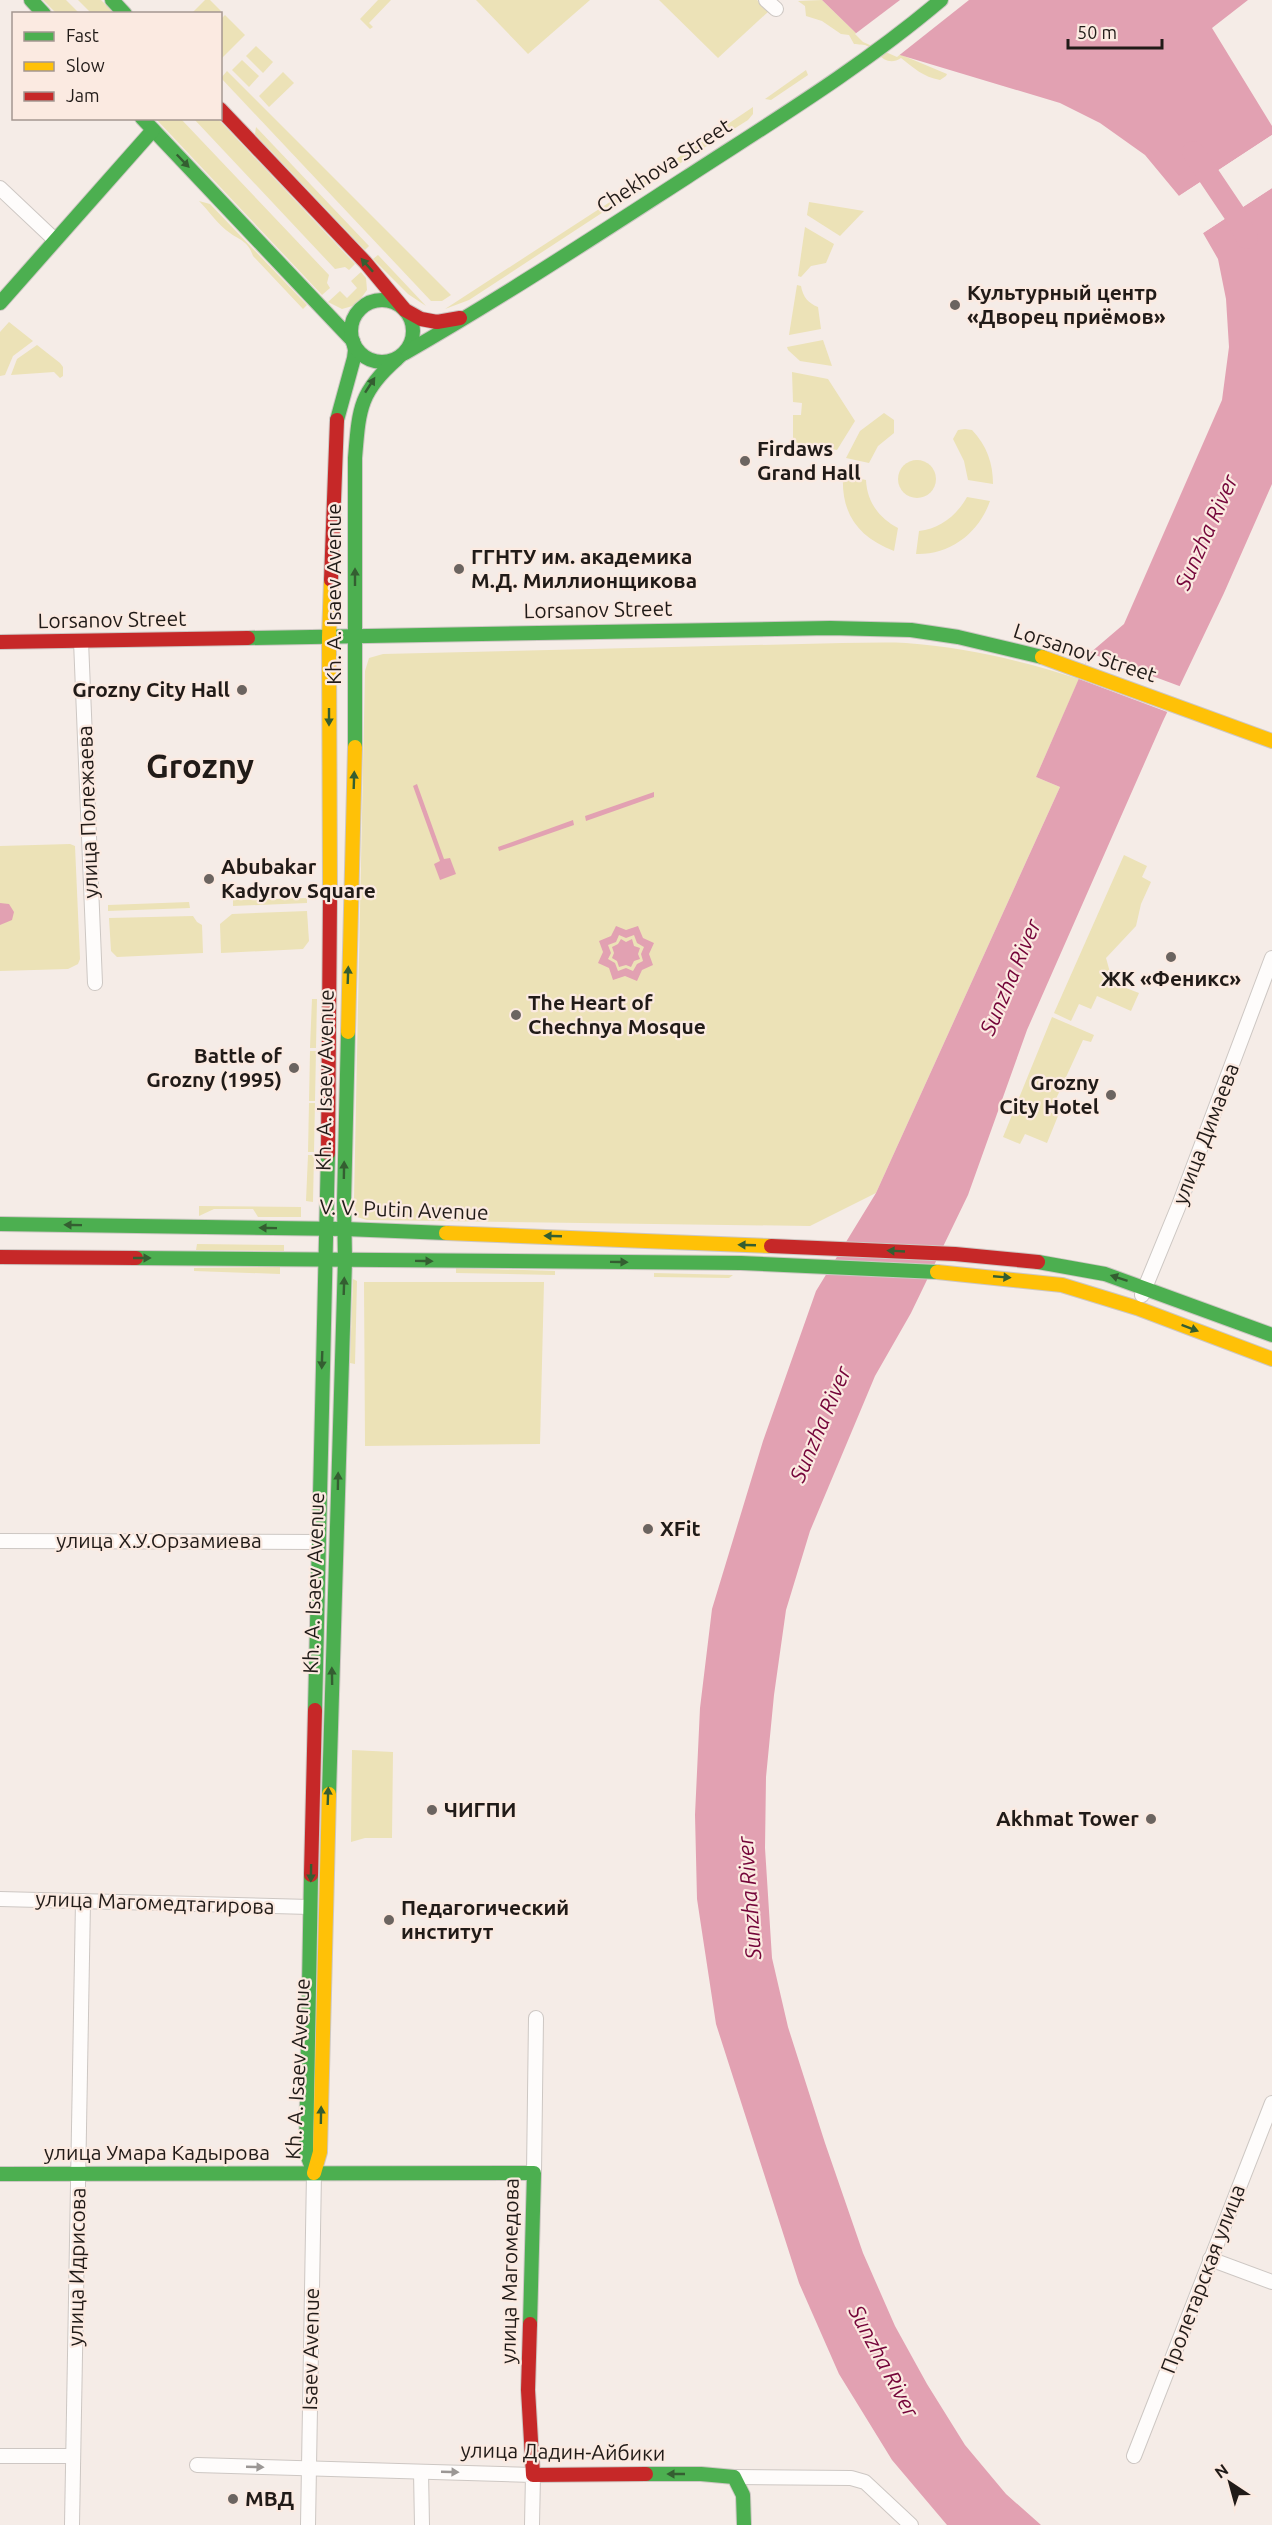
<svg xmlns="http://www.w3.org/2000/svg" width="1272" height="2525" font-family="Ubuntu,sans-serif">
<rect width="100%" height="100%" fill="#f5ece7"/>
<g fill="#ece2b7">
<path d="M43,0h23l13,13h-23z"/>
<path d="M78,0h23l13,13h-23z"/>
<path d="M205,0h5l11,11 -3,2h-26z"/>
<path d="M378,0h13l-22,23 4,4 -3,2 -10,-10z"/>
<path d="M476,0h114l-62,54z"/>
<path d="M659,0h98l12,11 -51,47z"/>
<path d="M822,0l39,38 86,36 -1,2 -6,4c-17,-3 -26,-12 -39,-22 -16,11 -25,-9 -36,-13 -1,0 -11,-1 -11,-1l-5,-9 -8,-1 -19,-13 -16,-5 -1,-10 -7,-5z"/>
<path d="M225,15l20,20 -24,24v-40z"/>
<path d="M256,46l17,16 -10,11 -17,-17z"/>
<path d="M242,60l17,16 -10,11 -17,-17z"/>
<path d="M806,70l2,5 -37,25 -6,-1z"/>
<path d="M227,71l224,224 -9,6h-11l-210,-223z"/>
<path d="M283,72l11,11 -25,24 -10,-11z"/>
<path d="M753,107v7l-5,6 -30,19 -5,-5z"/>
<path d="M156,119h25l148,156 -2,8 3,5 -8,7z"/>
<path d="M194,119h24l137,145 -6,6 -4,-3 -10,2z"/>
<path d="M256,127l113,119 -4,4 -110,-116z"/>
<path d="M705,140l5,4 -40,26h-11z"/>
<path d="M650,176l-4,8 -177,116 -24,9z"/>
<path d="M199,201l11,3 97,101 -4,4 -50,-53c-5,-15 -12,-15 -23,-23 -12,-8 -21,-22 -31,-32z"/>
<path d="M809,202l55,9 -24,25 -33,-21z"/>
<path d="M805,227l29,17 -8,19 -15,3 -10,11 -3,-1z"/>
<path d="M378,255l48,51 -18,-12 -35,-35z"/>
<path d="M361,272l5,6 1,12 -11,15 -14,4 -14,-7 12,-11 7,7 10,-10 -6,-7z"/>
<path d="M797,285l4,1c2,11 7,17 17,21l3,22 -32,6z"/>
<path d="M9,322l24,19 -20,15 -8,19 -5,1v-44z"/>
<path d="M823,340l9,26 -32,-5 -12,-11 -1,-3z"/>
<path d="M37,345l23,18 3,4v9l-3,2 -6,-6 -43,3 6,-16z"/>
<path d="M792,372l36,7 27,42 -18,29 -44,-8v-27h8l1,-12 -9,-1z"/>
<path d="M884,413l10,7v13l-16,13 -9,17 -23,-5 14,-27z"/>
<path d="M965,429l7,1c15,16 21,33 21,54l-25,-4 -4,-19 -11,-22 5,-9z"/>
<circle cx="917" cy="479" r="19"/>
<path d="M843,475l23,5c1,22 13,38 32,48l-4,23c-36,-14 -53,-37 -51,-76z"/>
<path d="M967,497l23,4c-11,32 -40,54 -74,53l3,-23c21,-2 38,-16 48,-34z"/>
<path d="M842,643c21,0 43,-1 64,0 58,4 118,18 173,36l-43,98 24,10 -184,406 -66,33 -443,-6 -10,-3 -3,-17 11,-529 4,-13 14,-4z"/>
<path d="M70,844l5,2 5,113 -2,5 -10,5 -68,2v-125z"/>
<path d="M1124,855l23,11 -5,11 9,5 -10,22 -5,22 -30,32 7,25 26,10 -8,18 -34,-15 -6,13 -12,-5 -8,17 -17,-8z"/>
<path d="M307,898v5l-74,3v-6z"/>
<path d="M189,902l1,6 -82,3v-6z"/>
<path d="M307,911l2,30 -6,8 -82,4 -1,-29 12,-10z"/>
<path d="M193,916l4,6 5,3 1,28 -86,4 -6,-6 -2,-33z"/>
<path d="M312,999h5l-1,49h-6z"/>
<path d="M1052,1017l42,18 -3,7 -8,-2 -33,72 8,4 -11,27 -22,-9 -5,10 -17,-7z"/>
<path d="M310,1051h6l-1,50h-6z"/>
<path d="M309,1103h6l-1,49h-6z"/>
<path d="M308,1155h6l-1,47 -7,-1z"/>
<path d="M199,1206l102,1v10h-43l-5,-8h-39l-15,7z"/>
<path d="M197,1244l87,1v6l-88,-1z"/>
<path d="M280,1267v7l-86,-3v-3z"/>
<path d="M456,1268l99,3v4l-99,-2z"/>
<path d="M654,1273l79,2 -4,3 -75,-1z"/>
<path d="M353,1279l4,2 -2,83 -5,-1z"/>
<path d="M364,1282h180l-4,162 -175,2z"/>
<path d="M352,1750l41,2 -1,86h-27l-14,4z"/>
</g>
<g fill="#e2a1b2" fill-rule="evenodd">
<path d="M822,0h426l-36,28 60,98v9l-93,61 -34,-41 -45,-32 -40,-20 -160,-48 -39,-17z"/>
<path d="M1272,188v296l-48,109 -61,128 -136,309 -59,165 -57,118 -36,63 -65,155 -24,79 -12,85 -8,82 -1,71 7,110 16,69 37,116 38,110 32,73 32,58 38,61 41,49 35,31h-94l-55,-65 -53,-86 -40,-91 -83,-259 -19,-125 -2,-84 5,-107 12,-99 51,-168 53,-150 60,-98 184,-406 -24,-10 54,-124 34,-29 98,-224 7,-53 -3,-48 -8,-40 -15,-26z"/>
<path d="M417,784l27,75 6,-1 6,16 -16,6 -6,-16 6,-3 -27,-75z"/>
<path d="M654,792v5l-68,24 -1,-5z"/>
<path d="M573,820l1,5 -75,26 -1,-4z"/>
<path d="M0,903l9,1 5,8 -2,8 -12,5z"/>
<path d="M616,926l10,4 12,-4 5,12 11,5 -5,11 4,11 -11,5 -5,11 -12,-5 -12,4 -4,-12 -11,-5 5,-11 -4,-11 12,-5zM619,935l7,3 8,-3 3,8 7,4 -3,7 2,7 -6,3 -4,7 -7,-3 -8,3 -3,-8 -7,-4 3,-6 -3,-8 8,-3z"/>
<path d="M621,939l5,3 6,-3 2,7 6,2 -2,6 2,5 -6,2 -3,6 -5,-2 -7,2 -2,-6 -5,-3 2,-5 -2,-6 6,-3z"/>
</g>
<g fill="#f5ece7">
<path d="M900,0h69l-72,57 -34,-15 -8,-8z"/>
<path d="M1272,135v3l-91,60 -2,-2z"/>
<path d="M1272,185v3l-69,45 -1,-3z"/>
<path d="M1090,653l92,34 -12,26 -91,-34z"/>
</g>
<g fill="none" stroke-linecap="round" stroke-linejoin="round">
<path stroke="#e2a1b2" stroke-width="22" d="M1193,152l41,61 13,25"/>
<defs>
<g id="street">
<path d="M766,0l10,9"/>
<path d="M0,188l55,52"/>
<path d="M81,641l14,342"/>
<path d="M1142,1295l37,-90 93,-247"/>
<path d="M0,1541l318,1"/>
<path d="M0,1899l310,8"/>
<path d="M534,2173l2,-155"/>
<path d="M1210,2259l62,23"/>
<path d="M0,2456h73"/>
<path d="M1134,2456l138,-353"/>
<path d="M197,2465l336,10 -1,50"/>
<path d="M421,2472l1,53"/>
<path d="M734,2477l117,1 14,4 46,43"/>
<path d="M72,2525l11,-624"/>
<path d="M308,2525l6,-352"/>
</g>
<g id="fast">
<path d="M31,0l13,14"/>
<path d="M112,0l13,14"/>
<path d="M142,118l211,223 2,9 -1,8 -17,62"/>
<circle cx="382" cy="331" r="31"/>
<path d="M0,303l153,-173"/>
<path d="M405,353c96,-55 189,-116 282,-176 86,-56 175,-110 254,-177"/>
<path d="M248,638l582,-10 81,2 47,7 84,20"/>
<path d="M355,747v-289c4,-48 4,-66 42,-99"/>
<path d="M0,1224l345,5 101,4"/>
<path d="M136,1258l605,5 196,9"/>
<path d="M1038,1262l67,12 167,61"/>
<path d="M315,1710l13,-557"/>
<path d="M329,1794l16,-534 -1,-57 4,-171"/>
<path d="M311,1875l-5,277 8,21"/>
<path d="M0,2174l534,-1 -4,151"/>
<path d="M646,2474h55l33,3 9,18 1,30"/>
</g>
<g id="slow">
<path d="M1042,657l230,84"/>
<path d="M330,896l-1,-259 2,-57"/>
<path d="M348,1032l7,-285"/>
<path d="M446,1233l325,13"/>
<path d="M937,1272l125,13 75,23 135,51"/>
<path d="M314,2173l6,-21 9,-358"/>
</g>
<g id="jam">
<path d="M220,109l145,153 40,48 16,9 16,3 23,-4"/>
<path d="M331,580l6,-160"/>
<path d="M0,642l248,-4"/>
<path d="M328,1153l2,-257"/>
<path d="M771,1246l184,8 83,8"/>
<path d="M0,1257l136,1"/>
<path d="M311,1875l4,-165"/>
<path d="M530,2324l-2,66 5,85 113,-1"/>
</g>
</defs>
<use href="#street" stroke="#cdc7c3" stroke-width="16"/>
<use href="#fast" stroke="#cdc7c3" stroke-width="16"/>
<use href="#slow" stroke="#cdc7c3" stroke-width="16"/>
<use href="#jam" stroke="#cdc7c3" stroke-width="16"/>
<use href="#street" stroke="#fefcfb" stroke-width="14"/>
<use href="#fast" stroke="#4caf50" stroke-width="14"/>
<use href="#slow" stroke="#ffc107" stroke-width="14"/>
<use href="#jam" stroke="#c62828" stroke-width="14"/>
</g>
<defs><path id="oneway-solid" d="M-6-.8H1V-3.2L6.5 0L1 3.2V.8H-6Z" transform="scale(1.5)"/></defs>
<g fill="#345e31">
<use href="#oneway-solid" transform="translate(183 161) rotate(46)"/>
<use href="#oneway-solid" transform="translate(367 265) rotate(-132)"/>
<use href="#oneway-solid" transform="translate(370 385) rotate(-57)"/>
<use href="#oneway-solid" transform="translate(355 577) rotate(-90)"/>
<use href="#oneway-solid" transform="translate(329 717) rotate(90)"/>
<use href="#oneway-solid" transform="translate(354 780) rotate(-88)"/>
<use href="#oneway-solid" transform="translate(348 975) rotate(-88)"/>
<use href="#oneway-solid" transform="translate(344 1170) rotate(-89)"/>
<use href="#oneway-solid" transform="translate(73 1225) rotate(-179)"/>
<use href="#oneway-solid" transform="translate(268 1228) rotate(-179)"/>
<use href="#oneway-solid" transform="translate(553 1236) rotate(-178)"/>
<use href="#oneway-solid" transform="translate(747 1245) rotate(-178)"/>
<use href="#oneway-solid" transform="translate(896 1251) rotate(-177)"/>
<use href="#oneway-solid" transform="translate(142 1258)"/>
<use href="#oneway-solid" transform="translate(424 1261) rotate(1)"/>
<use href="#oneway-solid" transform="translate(619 1262) rotate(1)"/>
<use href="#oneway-solid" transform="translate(1002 1277) rotate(5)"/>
<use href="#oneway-solid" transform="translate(1119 1278) rotate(-162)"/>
<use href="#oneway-solid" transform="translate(344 1286) rotate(-88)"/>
<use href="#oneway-solid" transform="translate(1190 1328) rotate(21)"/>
<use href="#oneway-solid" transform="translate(322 1360) rotate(92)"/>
<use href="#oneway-solid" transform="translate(338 1481) rotate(-89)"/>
<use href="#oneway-solid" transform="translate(332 1676) rotate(-91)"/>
<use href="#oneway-solid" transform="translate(328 1796) rotate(-88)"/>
<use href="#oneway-solid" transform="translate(311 1873) rotate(91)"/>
<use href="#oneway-solid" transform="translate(321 2115) rotate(-89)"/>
<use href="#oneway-solid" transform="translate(676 2474) rotate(180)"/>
</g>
<g fill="#9b9795">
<use href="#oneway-solid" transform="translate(255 2467) rotate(2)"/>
<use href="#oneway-solid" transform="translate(450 2472) rotate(2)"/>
</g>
<g fill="#6b6460" stroke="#fbeae1" stroke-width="2">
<circle cx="955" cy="305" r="6"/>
<circle cx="745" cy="461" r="6"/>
<circle cx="459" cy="569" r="6"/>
<circle cx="242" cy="690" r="6"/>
<circle cx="209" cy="879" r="6"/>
<circle cx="1171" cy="957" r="6"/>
<circle cx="516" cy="1015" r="6"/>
<circle cx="294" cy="1068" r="6"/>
<circle cx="1111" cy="1095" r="6"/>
<circle cx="648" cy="1529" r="6"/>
<circle cx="432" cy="1810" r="6"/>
<circle cx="1151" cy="1819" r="6"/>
<circle cx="389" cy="1920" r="6"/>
<circle cx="233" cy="2499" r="6"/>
</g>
<g text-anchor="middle" stroke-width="4.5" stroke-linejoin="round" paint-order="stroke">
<g font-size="21" fill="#211b18" stroke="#fbeae1">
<text transform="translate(664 166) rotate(-33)" y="7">Chekhova Street</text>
<text transform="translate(334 594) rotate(-90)" y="7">Kh. A. Isaev Avenue</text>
<text transform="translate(598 610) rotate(-1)" y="7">Lorsanov Street</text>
<text transform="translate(112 620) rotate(-1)" y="7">Lorsanov Street</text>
<text transform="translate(1085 653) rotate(18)" y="7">Lorsanov Street</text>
<text transform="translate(88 812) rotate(-92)" y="7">улица Полежаева</text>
<text transform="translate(325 1080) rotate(-89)" y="7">Kh. A. Isaev Avenue</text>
<text transform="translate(1206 1134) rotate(-69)" y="7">улица Димаева</text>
<text transform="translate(404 1210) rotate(2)" y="7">V. V. Putin Avenue</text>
<text x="159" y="1548">улица Х.У.Орзамиева</text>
<text transform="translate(314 1583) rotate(-88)" y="7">Kh. A. Isaev Avenue</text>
<text transform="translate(155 1903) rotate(2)" y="7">улица Магомедтагирова</text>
<text transform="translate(298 2069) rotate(-87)" y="7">Kh. A. Isaev Avenue</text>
<text x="157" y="2160">улица Умара Кадырова</text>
<text transform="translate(77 2267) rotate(-89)" y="7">улица Идрисова</text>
<text transform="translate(510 2271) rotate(-89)" y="7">улица Магомедова</text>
<text transform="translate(1203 2279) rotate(-69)" y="7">Пролетарская улица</text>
<text transform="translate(311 2349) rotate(-89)" y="7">Isaev Avenue</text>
<text transform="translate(563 2452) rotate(1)" y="7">улица Дадин-Айбики</text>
</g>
<g font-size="21" font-weight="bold" fill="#211b18" stroke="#fbeae1" text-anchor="start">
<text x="967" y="300">Культурный центр<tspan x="967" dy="24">«Дворец приёмов»</tspan></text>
<text x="757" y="456">Firdaws<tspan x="757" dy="24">Grand Hall</tspan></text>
<text x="471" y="564">ГГНТУ им. академика<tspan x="471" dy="24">М.Д. Миллионщикова</tspan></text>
<text x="230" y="697" text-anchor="end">Grozny City Hall</text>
<text x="221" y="874">Abubakar<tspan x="221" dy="24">Kadyrov Square</tspan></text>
<text x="1171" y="986" text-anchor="middle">ЖК «Феникс»</text>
<text x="528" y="1010">The Heart of<tspan x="528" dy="24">Chechnya Mosque</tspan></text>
<text x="282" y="1063" text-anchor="end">Battle of<tspan x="282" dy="24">Grozny (1995)</tspan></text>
<text x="1099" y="1090" text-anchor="end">Grozny<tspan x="1099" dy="24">City Hotel</tspan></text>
<text x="660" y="1536">XFit</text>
<text x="444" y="1817">ЧИГПИ</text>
<text x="1139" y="1826" text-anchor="end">Akhmat Tower</text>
<text x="401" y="1915">Педагогический<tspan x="401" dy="24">институт</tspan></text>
<text x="245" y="2506">МВД</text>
</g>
<g font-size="22" font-style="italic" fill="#740439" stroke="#fbeae1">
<text transform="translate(1206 532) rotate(-66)" y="8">Sunzha River</text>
<text transform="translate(1010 977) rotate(-67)" y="8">Sunzha River</text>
<text transform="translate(820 1424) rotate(-67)" y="8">Sunzha River</text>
<text transform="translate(749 1898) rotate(-94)" y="8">Sunzha River</text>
<text transform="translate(884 2361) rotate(62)" y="8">Sunzha River</text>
</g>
<g font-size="33" font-weight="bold" fill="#211b18" stroke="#fbeae1">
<text x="200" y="778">Grozny</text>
</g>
</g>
<rect x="12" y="12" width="210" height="108" fill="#fbeae1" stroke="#a49791" stroke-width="1.5"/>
<rect x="24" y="32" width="30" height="9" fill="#4caf50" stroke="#a49791" stroke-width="1.5"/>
<text x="66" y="42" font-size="18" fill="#211b18">Fast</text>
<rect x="24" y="62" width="30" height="9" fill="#ffc107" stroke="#a49791" stroke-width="1.5"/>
<text x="66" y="72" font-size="18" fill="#211b18">Slow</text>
<rect x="24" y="92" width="30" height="9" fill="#c62828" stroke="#a49791" stroke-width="1.5"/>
<text x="66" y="102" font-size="18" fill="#211b18">Jam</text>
<g transform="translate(1230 2483) rotate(324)" stroke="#fbeae1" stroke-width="4.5" paint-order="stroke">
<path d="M0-4.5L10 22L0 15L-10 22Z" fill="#211b18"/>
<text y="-9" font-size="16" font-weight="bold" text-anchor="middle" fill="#211b18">N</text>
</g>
<path d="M1068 39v9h94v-9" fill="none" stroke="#211b18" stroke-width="3"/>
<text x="1077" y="39" font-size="18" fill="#211b18" stroke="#fbeae1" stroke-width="4.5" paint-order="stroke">50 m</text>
</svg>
